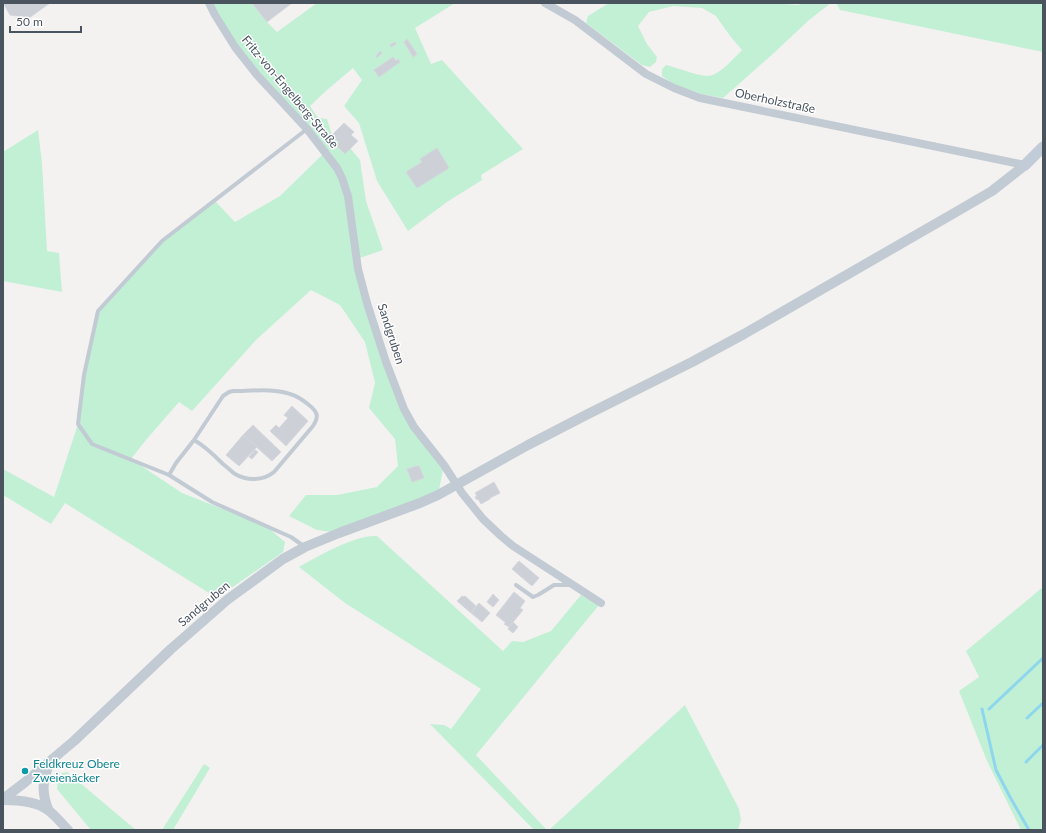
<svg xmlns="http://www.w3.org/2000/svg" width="1046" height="833" font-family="Lato,sans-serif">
<rect width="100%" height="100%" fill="#f4f2f1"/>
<g fill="#c1f0d5">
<path d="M209,3h43l15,19 10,10 40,-29h138l-40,25 16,36 11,-4 81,89 -42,26 1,5 -35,22 -39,29 -31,-50 -18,-58 -15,-17 18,-26 -9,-12 -26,22 -17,16 8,12 9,1 5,16 7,7 11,6 10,12 6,41 17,49 -26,9 47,150 40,56 -6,30 -99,38 -22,-3 -28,-14 17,-21h31l40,-8 21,-21 -3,-27 -26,-31 6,-25 -10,-41 -25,-37 -29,-15 -55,50 -64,71 -13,-9 -33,38 -15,19 51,34 84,33 19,16 -2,10 -66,46 -152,-95 -14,21 -48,-29v-26l51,28 24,-73 6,-49 14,-64 64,-70 53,-40 20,21 45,-26 45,-44 -90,-105z"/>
<path d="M609,3h162l27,2 4,-2h29l-22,17 -34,32 -52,46 -22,-4 -28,-10 -11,-8v-7l4,-4c11,2 37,14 47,10 11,-5 21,-17 29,-25l-12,-14 -14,-20 -14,-8 -29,-2 -24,6 -11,14 9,18 10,13 -1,5 -6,5 -8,-2 -56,-42 2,-7z"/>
<path d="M836,3h207v49l-203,-42z"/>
<path d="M38,130l4,33 5,88 12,2 3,39 -59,-11v-129z"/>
<path d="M377,536l126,115 9,-10 11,1 28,-11 30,-36 18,10 -123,150 71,75h-13l-104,-106 14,1 7,4 30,-40 -136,-86 -46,-36c19,-11 44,-25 66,-30 4,-1 8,-1 12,-1z"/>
<path d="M1043,587v243h-22l-34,-69 -28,-70 20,-14 -13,-26z"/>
<path d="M685,705l54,104 2,11 -3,10h-189z"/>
<path d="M204,764l6,4 -37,62h-11z"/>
<path d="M67,772l69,58h-45l-34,-41 1,-11 4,-5z"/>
</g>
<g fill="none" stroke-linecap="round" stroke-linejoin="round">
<g stroke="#8ed6ed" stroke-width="3">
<path d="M982,709l14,61 14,27 19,33"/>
<path d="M989,709l54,-51"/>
<path d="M1027,718l16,-15"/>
<path d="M1026,762l17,-17"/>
</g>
</g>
<g fill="#cdd0d7" stroke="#d5d7dd">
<path d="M3,3h47l-21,15 -19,-3z"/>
<path d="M252,3h40l-25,19z"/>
<path d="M407,39l10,15 -4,3 -9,-15z"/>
<path d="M395,42l1,2 -5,3 -1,-2z"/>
<path d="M380,51l2,2 -5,5 -1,-2z"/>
<path d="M393,57l3,4 2,-2 2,3 -21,15 -5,-7z"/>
<path d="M344,123l10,9 -3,3 7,6 -13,13 -9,-9 3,-3 -7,-7z"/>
<path d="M437,148l12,20 -32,20 -11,-16 16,-10 -2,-3z"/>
<path d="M292,406l16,15 -22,25 -16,-15 6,-6 3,3 9,-10 -4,-3z"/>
<path d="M253,425l28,27 -9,9 -29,-26z"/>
<path d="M243,435l14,12 -18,19 -13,-11z"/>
<path d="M255,450l3,2 -6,7 -3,-2z"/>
<path d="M417,466h2l5,12 -12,4 -5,-13z"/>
<path d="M494,482l6,11 -10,5v1l-9,5 -3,-5 -1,1 -2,-3 2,-1 -2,-3z"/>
<path d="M519,561l20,17 -7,8 -20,-17z"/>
<path d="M514,592l11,9 -5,7 3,2 -14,17 -5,-3 2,-1 -10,-8z"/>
<path d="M493,594l6,6 -6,7 -6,-5z"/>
<path d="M462,596l2,1 1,-1 11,10 -5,7 -14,-12z"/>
<path d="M479,603l11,10 -8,9 -11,-9z"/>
<path d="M513,622l5,5 -5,6 -5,-4z"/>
</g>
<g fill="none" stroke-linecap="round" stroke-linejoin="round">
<g stroke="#c2cbd3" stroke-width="4">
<path d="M169,475l7,-12 18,-23c11,6 20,15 29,24 4,3 8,7 12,10 12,7 28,7 39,-2l39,-46c6,-9 5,-14 -4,-21 -6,-5 -12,-9 -19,-11 -15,-6 -40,-3 -57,-3l-4,1 -6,4 -29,44"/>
<path d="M305,547l-14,-10 -79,-35 -43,-27 -77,-31 -14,-20 6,-49 14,-64 64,-70 145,-112"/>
<path d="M516,585l17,12 5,-2 16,-10h16"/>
</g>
<g stroke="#c2cbd3" stroke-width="8">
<path d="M209,3l6,12 20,32 22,28 50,54 30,39 5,10 6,18 10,73 9,34 19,59 18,47 10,18 30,38 18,28 21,26 18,17 12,10 88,57"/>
<path d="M545,3l30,17 71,54 28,14 26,10 325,67"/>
</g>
<g stroke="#c2cbd3" stroke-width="10">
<path d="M3,799l21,-16 50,-42 97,-92 56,-49 56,-41 22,-12 34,-14 81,-30 18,-8 90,-50 58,-30 106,-53 52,-28 212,-122 36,-21 33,-26"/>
<path d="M3,800c14,0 33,1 45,10 7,5 14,14 20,20"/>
<path d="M48,809c-7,-19 -5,-27 1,-46"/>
</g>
<path stroke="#c2ccd8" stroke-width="11" d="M1025,165l18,-18"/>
</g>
<circle fill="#0f9aa8" stroke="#fff" stroke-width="1.5" cx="25" cy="771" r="4"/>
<g text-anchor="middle" stroke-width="3" stroke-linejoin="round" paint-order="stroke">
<g font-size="12" fill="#49545f" stroke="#fff">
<text transform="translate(290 92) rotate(50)" y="4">Fritz-von-Engelberg-Straße</text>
<text transform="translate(775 101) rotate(12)" y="4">Oberholzstraße</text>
<text transform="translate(391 334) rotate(72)" y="4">Sandgruben</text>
<text transform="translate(204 604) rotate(-40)" y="4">Sandgruben</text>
</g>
<g font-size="12" fill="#0d838f" stroke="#fff" text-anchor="start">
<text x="33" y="768">Feldkreuz Obere<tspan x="33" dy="14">Zweienäcker</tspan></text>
</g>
</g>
<rect width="1046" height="833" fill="none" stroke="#49545f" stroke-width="8"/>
<path d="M10 26v6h71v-6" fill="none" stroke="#49545f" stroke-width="2"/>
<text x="16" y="26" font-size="12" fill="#49545f" stroke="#ffffff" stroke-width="3" paint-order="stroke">50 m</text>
</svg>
